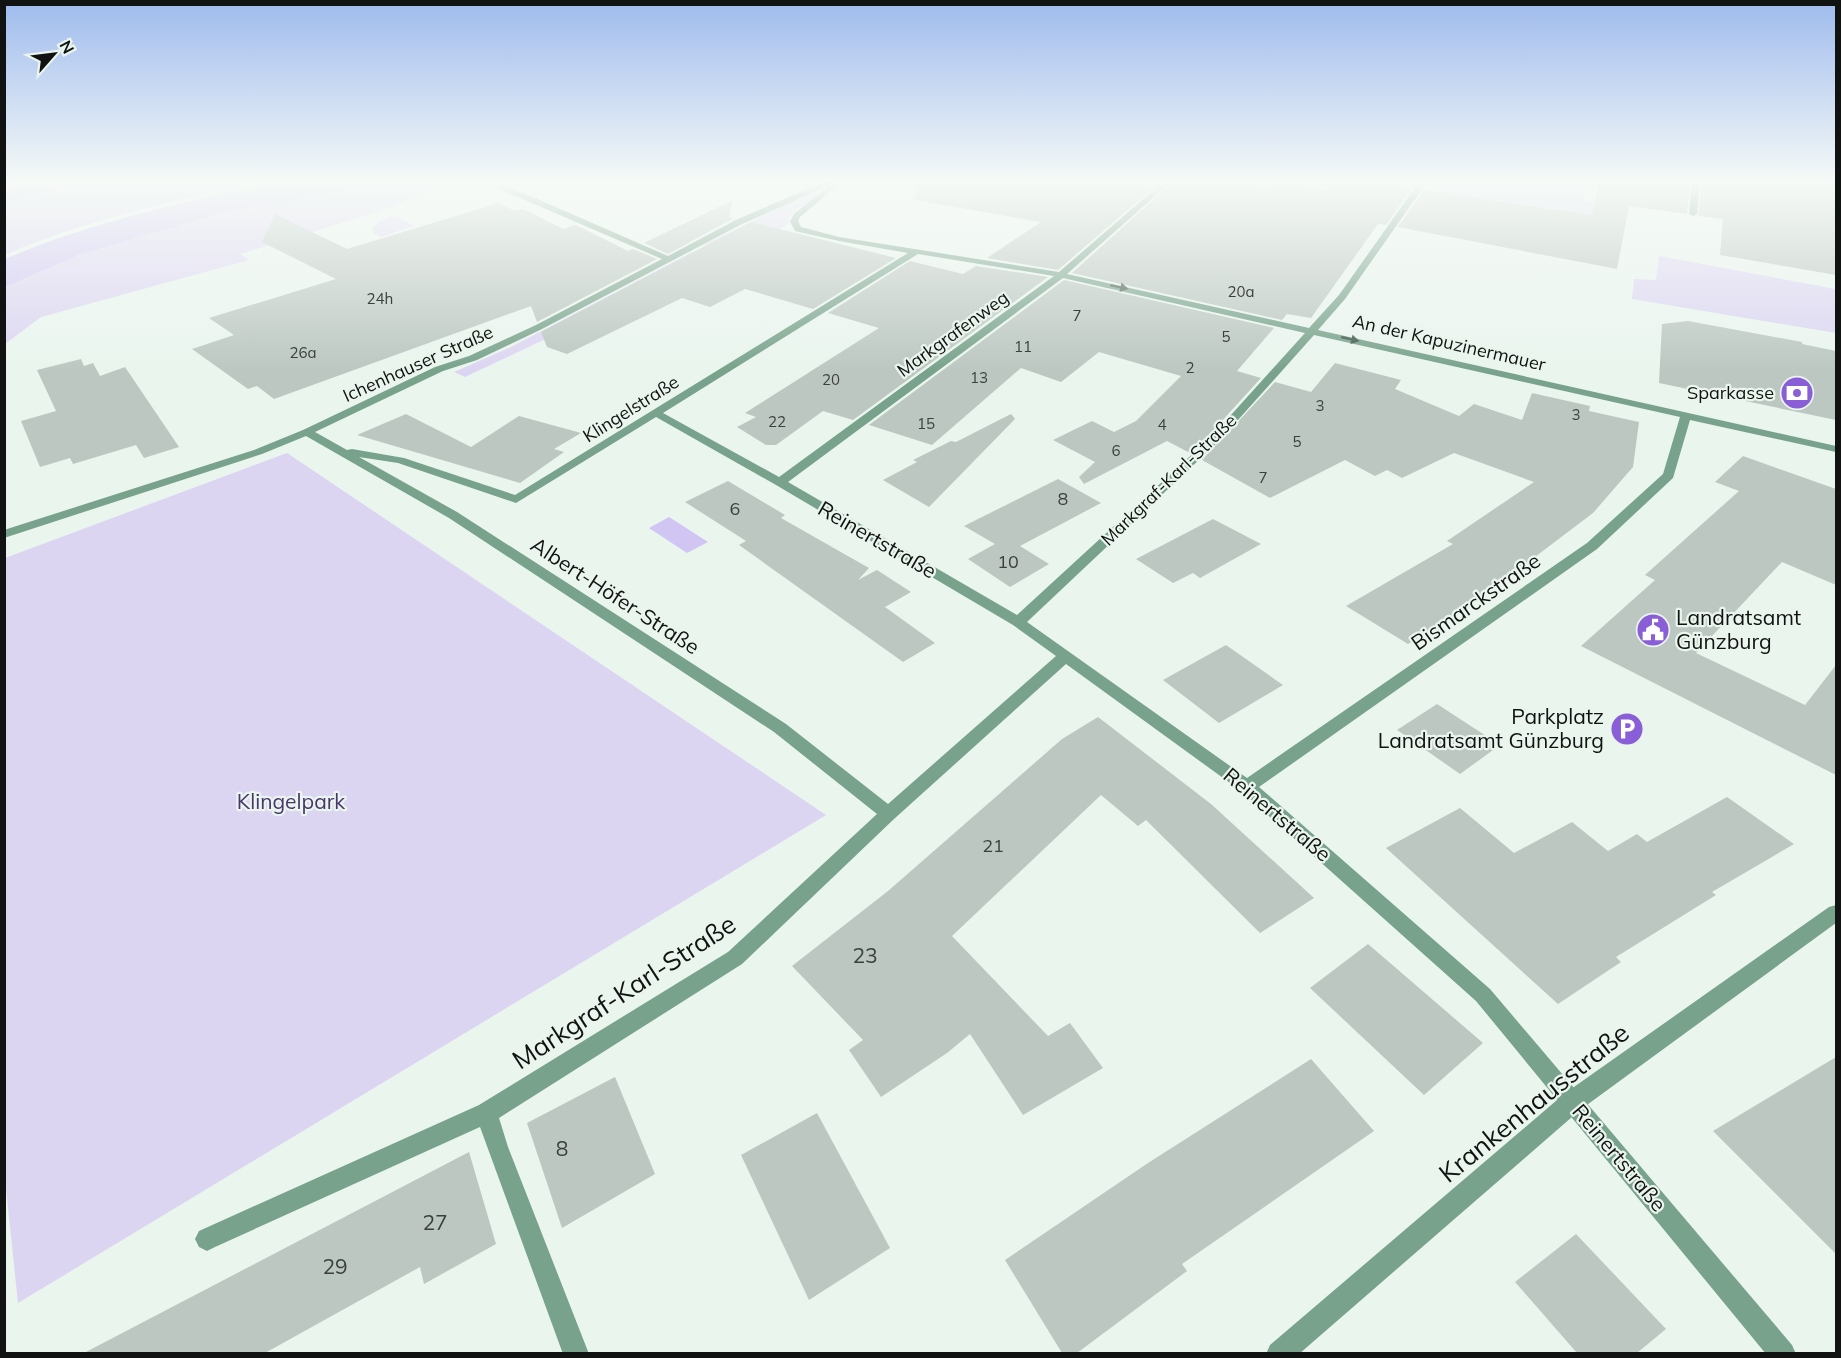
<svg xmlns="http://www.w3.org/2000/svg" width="1841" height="1358" font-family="Mulish,sans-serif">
<rect width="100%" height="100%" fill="#eaf5ee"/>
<g fill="#dcd5f2">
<path d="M82,182h183c-88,18 -178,37 -260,73v-53z"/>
<path d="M396,182h54l-69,29 -141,43 9,6 -208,57 -36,27v-57l74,-32 142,-42z"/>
<path d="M1437,182h150l-4,11 2,8 18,3 -3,12 -82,-13 -2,2 -85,-14z"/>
<path d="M813,192l6,2 -29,21 -2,9 -17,9 -70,13z"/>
<path d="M395,216l19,10 -33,11 -7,-4 -1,-5 7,-7z"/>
<path d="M753,241l-288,136 -11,-5 57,-25 181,-95z"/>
<path d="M1659,256l177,33v44l-204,-34 2,-20 22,1z"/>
<path d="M287,453l539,362 -808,488 -14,-133 1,-612z"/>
</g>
<g fill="#d1c5f4">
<path d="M275,182h121l-175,31 -142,42 -74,32v-28c86,-37 179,-57 270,-77z"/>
<path d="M669,517l39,25 -21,11 -38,-25z"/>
</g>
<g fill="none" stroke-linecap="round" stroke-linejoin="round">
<path fill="#d1c5f4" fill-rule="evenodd" d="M4,182h57l-5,8 -52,13z"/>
</g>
<g fill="#bcc7c1">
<path d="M917,182h243l-102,88 -71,-12 54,-36 -126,-22z"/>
<path d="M1173,182h60l38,7 8,-7h3l45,8 7,-8h40l38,6 -26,37 -8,-1 -67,94 -24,-4 -5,6 -210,-47z"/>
<path d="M1599,182h91l-3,32 -58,-8 -12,63 -219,-42 26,-37 168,25z"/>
<path d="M1702,182h134v93l-116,-20 3,-36 -25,-3z"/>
<path d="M733,200l-4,17 5,1 -66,36 -24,-11z"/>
<path d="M499,203l16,8 8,-2 40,20 13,-4 52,26 5,-2 24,10 -120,63 -6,-16 -257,93 -17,-13 -9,3 -56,-40 42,-14 -25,-17 127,-39 -74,-37 13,-28 72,35z"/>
<path d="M751,222l145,36 -83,51 -68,-20 -35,18 -28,-9 -115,56 -20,-7 -6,-15z"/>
<path d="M910,261l53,13 13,-8 72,11 -195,143 -30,-9 -47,34h-10l-29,-18 19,-10 -11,-4 134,-85 -51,-15z"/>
<path d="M1064,280l210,48 -37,43 24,7 -51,56 -20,19 -23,-12 -83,43 -5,-7 16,-15 -42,-22 39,-19 22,11 22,-11 45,-45 -82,-24 -38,30 -40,-14 -89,77 -63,-20z"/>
<path d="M1688,321l114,21v2l34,7v69l-177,-37 3,-59z"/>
<path d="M81,359l3,7 9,-3 7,13 25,-9 54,80 -35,11 -8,-13 -63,19 -3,-6 -30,9 -19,-46 35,-10 -19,-41z"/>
<path d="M1335,363l66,17 -6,9 64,27 15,-12 48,16 10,-27 58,13 -1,5 50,11 -6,45 -40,46 -120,91 -65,40 -62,-38 107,-62 -6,-3 87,-59 -80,-29 -52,25 -15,-8 -12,6 -30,-16 -75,38 -68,-38 73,-78 36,10z"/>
<path d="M406,414l65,33 48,-31 62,17 -27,16 10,3 -44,31 -163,-48z"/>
<path d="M1011,414l4,5 -86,88 -46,-27 34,-18 -4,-2 38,-19 5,1z"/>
<path d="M1743,456l93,33v96l-54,-23 -86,91 109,52 31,-40v110l-255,-129 74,-66 -10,-5 94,-84 -24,-9z"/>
<path d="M1058,479l43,24 -81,43 29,18 -39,23 -42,-28 27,-15 -31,-18z"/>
<path d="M728,481l57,34 -4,3 88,50 -11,12 19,-10 34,22 -26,15 50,36 -32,19 -164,-117 7,-4 -61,-39z"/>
<path d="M1213,519l48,25 -61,34 -7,-5 -20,10 -37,-24z"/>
<path d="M1226,645l57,40 -64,38 -56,-43z"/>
<path d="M1437,704l63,41 -40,29 -63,-44z"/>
<path d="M1098,717l113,87 103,94 -54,35 -114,-113 -8,6 -37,-31 -149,141 96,100 22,-13 33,45 -80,47 -53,-81 -23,19 -66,44 -32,-47 14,-10 -71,-74 96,-75 174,-152z"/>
<path d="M1727,797l67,47 -82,48 4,3 -100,62 5,5 -63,42 -172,-156 74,-40 54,45 58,-31 36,29 29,-17 10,8z"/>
<path d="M1368,944l115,99 -59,52 -114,-107z"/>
<path d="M1836,1057v197l-123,-123z"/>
<path d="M1311,1059l63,72 -192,133 5,7 -110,82h-15l-57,-93 143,-97z"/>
<path d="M615,1077l40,97 -93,54 -35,-105z"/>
<path d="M817,1113l73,135 -81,52 -68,-145z"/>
<path d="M469,1152l27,92 -72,40 -4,-17 -155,86h-181z"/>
<path d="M1576,1234l90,95 -29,24h-60l-62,-71z"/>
</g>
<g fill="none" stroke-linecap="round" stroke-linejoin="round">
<path fill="#78a28b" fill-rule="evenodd" d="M1692,182h8l-3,32 -4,2 -4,-2z"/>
<path fill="#78a28b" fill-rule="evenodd" d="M823,182l16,2 -39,33 -2,4 3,6 38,10 220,35 104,-90h8l-104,92 242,54 30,-33 80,-113h8l-82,117 -27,31 518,116v6l-146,-32 -17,58 -76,71 -338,238 231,202 302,356 4,9h-30l-290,-353 -235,-210 -175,-127 -172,155 -152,145 -243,154 9,29 81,207h-26l-83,-227 -265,120 -8,4 -8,-4 -4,-8 4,-8 280,-126 249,-153 149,-138 -103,-82 -325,-214 -143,-82 -44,18 -258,84v-8l250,-80 49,-20 132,-63 34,-11 67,-31 126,-66 -165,-71v-4h6l165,72 68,-36zM830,185l-36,29 -4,7 5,10 44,10 69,12 -393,242 -111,-37 -52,-9 -5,1 -32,-18 128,-61 34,-11 65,-31 200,-105zM918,254l136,22 -275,201 -116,-64zM1063,278l242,55 -93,103 -195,179 -229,-133zM1314,335l366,82 -17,57 -76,69 -340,235 -220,-156 193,-182zM656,417l120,68 237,140 43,31 -168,148 -102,-80 -329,-212 -98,-55 39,6 118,40z"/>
<path fill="#78a28b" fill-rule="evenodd" d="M1836,905v18l-256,187 -281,244h-33l4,-9 294,-251 265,-187z"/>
</g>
<defs><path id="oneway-solid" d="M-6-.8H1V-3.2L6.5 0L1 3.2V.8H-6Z" transform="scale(1.5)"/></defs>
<g fill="#445a4e">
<use href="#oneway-solid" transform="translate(1119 287) rotate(12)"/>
<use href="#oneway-solid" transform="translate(1350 339) rotate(13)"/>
</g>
<linearGradient id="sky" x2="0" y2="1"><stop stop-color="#9fbbed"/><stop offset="0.49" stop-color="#f6faf7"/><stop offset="1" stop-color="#f6faf7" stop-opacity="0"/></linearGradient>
<rect width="1841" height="372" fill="url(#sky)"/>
<defs>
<symbol id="bank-disc" viewBox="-11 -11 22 22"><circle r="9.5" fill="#895ed7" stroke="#eaf5ee"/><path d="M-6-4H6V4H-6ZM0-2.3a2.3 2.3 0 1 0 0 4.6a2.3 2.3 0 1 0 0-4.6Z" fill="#fff"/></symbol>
<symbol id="civic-disc" viewBox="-11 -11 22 22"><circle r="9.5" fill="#895ed7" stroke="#eaf5ee"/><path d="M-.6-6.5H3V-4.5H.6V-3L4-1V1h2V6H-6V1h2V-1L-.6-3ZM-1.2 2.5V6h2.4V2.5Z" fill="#fff"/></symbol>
<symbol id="parking-disc" viewBox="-11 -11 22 22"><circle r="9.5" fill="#895ed7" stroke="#eaf5ee"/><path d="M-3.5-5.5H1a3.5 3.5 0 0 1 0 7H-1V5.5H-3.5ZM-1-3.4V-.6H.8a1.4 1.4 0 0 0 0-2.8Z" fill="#fff"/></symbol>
</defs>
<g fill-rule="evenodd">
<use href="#bank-disc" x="1778" y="374" width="38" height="38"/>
<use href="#civic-disc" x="1634" y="611" width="38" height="38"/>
<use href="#parking-disc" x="1608" y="710" width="38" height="38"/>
</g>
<g text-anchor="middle" stroke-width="4.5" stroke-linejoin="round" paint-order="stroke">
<g font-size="15" fill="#3b403d">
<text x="1241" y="297">20a</text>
<text x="380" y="304">24h</text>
<text x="1077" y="321">7</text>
<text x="1226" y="342">5</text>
<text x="1023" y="352">11</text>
<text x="303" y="358">26a</text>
<text x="1190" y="373">2</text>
<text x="979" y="383">13</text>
<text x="831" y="385">20</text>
<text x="1320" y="411">3</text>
<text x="1576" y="420">3</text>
<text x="777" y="427">22</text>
<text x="926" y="429">15</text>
<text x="1162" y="430">4</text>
<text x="1297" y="447">5</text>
<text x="1116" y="456">6</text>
<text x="1263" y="483">7</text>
</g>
<g font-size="18" fill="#101311" stroke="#eaf5ee">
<text transform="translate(953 334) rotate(-36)" y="6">Markgrafenweg</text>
<text transform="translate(1449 343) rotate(13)" y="6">An der Kapuzinermauer</text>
<text transform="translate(418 364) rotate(-24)" y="6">Ichenhauser Straße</text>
<text transform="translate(631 409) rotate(-32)" y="6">Klingelstraße</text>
<text transform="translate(1169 480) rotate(-44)" y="6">Markgraf-Karl-Straße</text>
</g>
<g font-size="18" fill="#101311" stroke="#eaf5ee" text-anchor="end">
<text x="1774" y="399">Sparkasse</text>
</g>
<g font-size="18" fill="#3b403d">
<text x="1063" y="505">8</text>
<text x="735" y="515">6</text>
<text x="1008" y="568">10</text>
<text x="993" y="852">21</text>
</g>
<g font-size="21" fill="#101311" stroke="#eaf5ee">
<text transform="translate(877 540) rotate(30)" y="7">Reinertstraße</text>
<text transform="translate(615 596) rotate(33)" y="7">Albert-Höfer-Straße</text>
<text transform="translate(1476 602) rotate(-35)" y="7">Bismarckstraße</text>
<text transform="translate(1277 815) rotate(40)" y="7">Reinertstraße</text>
<text transform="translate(1619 1158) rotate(50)" y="7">Reinertstraße</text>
</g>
<g font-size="21" fill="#101311" stroke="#eaf5ee" text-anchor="start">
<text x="1676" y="625">Landratsamt<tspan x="1676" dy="24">Günzburg</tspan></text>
<text x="1604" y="724" text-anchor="end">Parkplatz<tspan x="1604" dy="24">Landratsamt Günzburg</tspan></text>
</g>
<g font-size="21" fill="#48356e" stroke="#eaf5ee">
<text x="291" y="809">Klingelpark</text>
</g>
<g font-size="21" fill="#3b403d">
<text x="865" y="963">23</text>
<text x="562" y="1156">8</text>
<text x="435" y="1230">27</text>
<text x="335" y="1274">29</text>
</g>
<g font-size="26" fill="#101311" stroke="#eaf5ee">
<text transform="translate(624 992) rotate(-33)" y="9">Markgraf-Karl-Straße</text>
<text transform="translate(1534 1103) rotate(-39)" y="9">Krankenhausstraße</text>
</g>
</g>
<rect width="1841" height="1358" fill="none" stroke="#101311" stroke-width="12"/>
<g transform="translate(54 54) rotate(62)" stroke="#eaf5ee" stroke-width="4.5" paint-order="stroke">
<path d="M0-4.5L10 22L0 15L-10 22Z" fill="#101311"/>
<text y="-9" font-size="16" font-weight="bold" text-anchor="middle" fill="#101311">N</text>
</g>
</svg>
